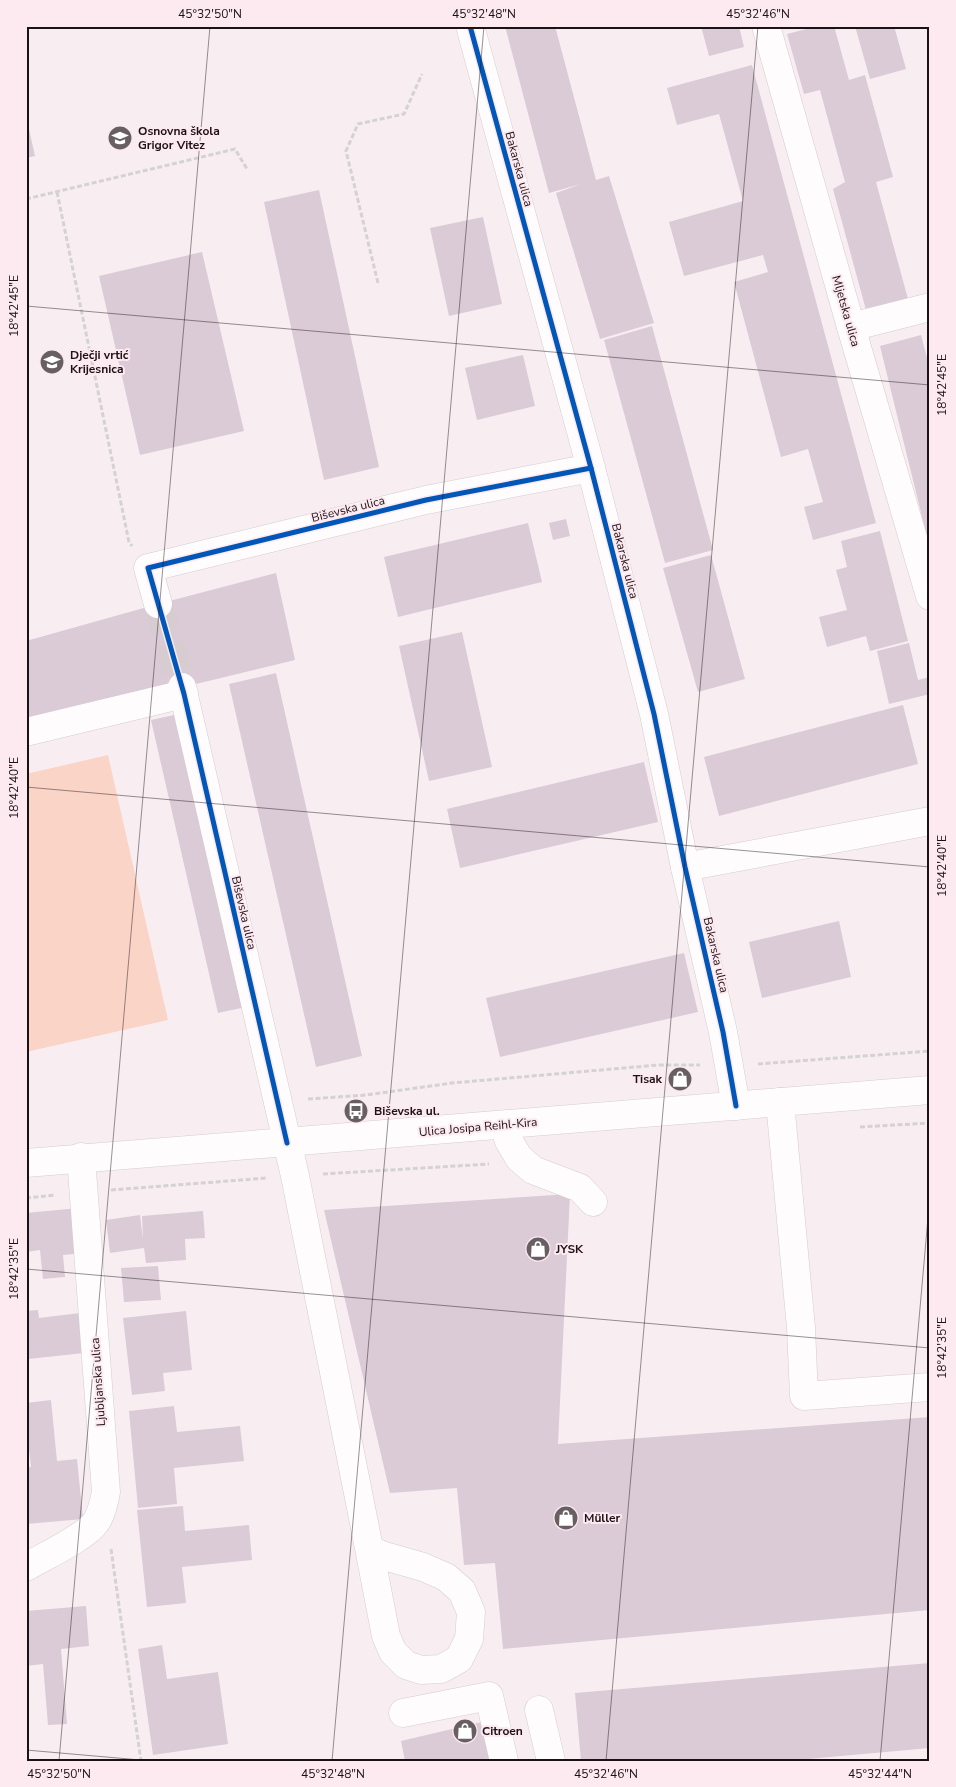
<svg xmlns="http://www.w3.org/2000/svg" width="956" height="1787" font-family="'Nunito Sans',sans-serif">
<rect width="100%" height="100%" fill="#f8eef1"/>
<path fill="#fbd4c8" d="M108,755l60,265 -142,32v-278z"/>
<g fill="#dacbd6">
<path d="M505,26h50l41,154 13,-4 45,147 -54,16 -44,-146 25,-9 -32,9z"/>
<path d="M701,26h38l5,21 -35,9z"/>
<path d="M818,26h16l15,54 16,-5 28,102 -17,5 32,117 -42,11 -33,-121 12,-7 -25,-92 -16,4 -17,-60z"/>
<path d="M855,26h39l12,43 -36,10z"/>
<path d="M752,65l124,458 -63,17 -9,-33 19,-5 -15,-53 -27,8 -47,-175 34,-10 -5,-17 -79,21 -15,-54 74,-21 -24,-87 -42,11 -10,-37z"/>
<path d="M27,120l8,36 -9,2v-37z"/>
<path d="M319,190l60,277 -55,13 -60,-278z"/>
<path d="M483,217l19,87 -53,12 -19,-88z"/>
<path d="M202,252l42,179 -104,24 -41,-179z"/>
<path d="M652,326l61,224 -48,13 -61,-223z"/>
<path d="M921,335l9,34 -1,176 -49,-199z"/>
<path d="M523,355l12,51 -58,14 -12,-52z"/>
<path d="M566,519l4,17 -17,4 -4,-17z"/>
<path d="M528,523l14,59 -144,35 -14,-60z"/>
<path d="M880,531l28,110 -38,10 -4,-15 -39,11 -8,-30 28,-7 -11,-40 11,-3 -6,-26z"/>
<path d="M711,555l34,124 -47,13 -35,-124z"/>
<path d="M276,573l19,87 -269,65v-84l132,-37z"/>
<path d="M462,632l30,135 -63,14 -30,-135z"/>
<path d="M909,643l9,37 12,-3v17l-41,10 -12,-53z"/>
<path d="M276,673l86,383 -46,11 -87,-383z"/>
<path d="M903,705l15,59 -199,52 -15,-59z"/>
<path d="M179,714l67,293 -28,6 -67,-293z"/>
<path d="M644,762l14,60 -198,46 -13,-59z"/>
<path d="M839,921l12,56 -89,21 -13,-56z"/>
<path d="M684,953l14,59 -198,45 -14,-59z"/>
<path d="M570,1194l-12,250 372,-27v193l-427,39 -8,-86 -31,2 -7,-77 -67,5 -66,-283z"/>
<path d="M78,1208l5,45 -20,2 2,22 -22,2 -3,-29 -14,2v-39z"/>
<path d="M203,1211l2,27 -20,1 1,21 -40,3 -2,-15 -34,5 -4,-33 34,-5 3,25 -1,-24z"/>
<path d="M158,1266l3,34 -37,2 -3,-34z"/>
<path d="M38,1310l1,8 41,-5 4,40 -56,6 -2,-48z"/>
<path d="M186,1311l6,59 -29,3 2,18 -33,4 -9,-77z"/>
<path d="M51,1400l6,61 20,-2 6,60 -57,5v-57h5l-5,-45v-19z"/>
<path d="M174,1406l3,26 63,-6 4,35 -70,7 3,36 -39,4 -9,-97z"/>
<path d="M183,1506l2,25 64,-6 3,35 -70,7 4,36 -39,4 -10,-97z"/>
<path d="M86,1606l3,40 -28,3 6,75 -19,1 -5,-61 -17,2v-55z"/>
<path d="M162,1645l5,34 51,-7 10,72 -75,11 -15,-106z"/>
<path d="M930,1663v85l-144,13h-205l-6,-68z"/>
<path d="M486,1721l9,40h-90l-4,-20z"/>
</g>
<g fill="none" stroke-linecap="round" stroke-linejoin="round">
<path stroke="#d7cdd0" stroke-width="28" stroke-dasharray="28 14" stroke-linecap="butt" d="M158,604l24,83"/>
<defs>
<g id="minor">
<path d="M470,26l121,442 63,246 31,153 38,165 13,74"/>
<path d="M766,26l85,301 79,269"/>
<path d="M851,327l79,-20"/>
<path d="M158,604l-10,-36 278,-68 165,-32"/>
<path d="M182,687l113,489 74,372 17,88 7,16 13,13 15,5 20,-1 18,-10 10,-20 2,-27 -9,-21 -16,-14 -23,-10 -42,-12 -12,-7"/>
<path d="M26,732l158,-38"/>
<path d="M685,867l245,-46"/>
<path d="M780,1102l21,226 3,68 126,-9"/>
<path d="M504,1125l5,16 10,17 14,12 47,18 13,14"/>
<path d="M26,1163l904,-73"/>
<path d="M26,1567c17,-10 60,-30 70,-45 6,-9 8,-20 10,-30l-25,-335"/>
<path d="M539,1710l12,51"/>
<path d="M403,1713l86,-17 15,65"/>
</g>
</defs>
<use href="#minor" stroke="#d4cccf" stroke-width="29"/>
<g stroke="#d4d2d2" stroke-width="3" stroke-dasharray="5 2.5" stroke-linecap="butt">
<path d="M57,192l72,350 3,4"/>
<path d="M26,199l209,-50 12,20"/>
<path d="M378,283l-32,-132 12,-27 46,-10 18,-40"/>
<path d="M758,1064l172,-13"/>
<path d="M308,1099l58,-4 86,-12 206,-18h42"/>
<path d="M860,1127l70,-4"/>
<path d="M323,1174l166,-10"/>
<path d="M111,1190l156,-12"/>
<path d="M26,1198l29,-3"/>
<path d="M111,1549l30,212"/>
</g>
<use href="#minor" stroke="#fefcfd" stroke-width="28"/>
<defs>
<g id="cycleway">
<path d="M470,26l121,442 63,246 31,153 38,165 13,74"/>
<path d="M287,1143l-103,-449 -36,-126 278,-68 165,-32"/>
</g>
</defs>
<use href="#cycleway" stroke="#fde9f0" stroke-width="8"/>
<use href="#cycleway" stroke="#0057b8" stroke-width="5"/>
</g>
<path fill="none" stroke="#1b1215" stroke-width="1" stroke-opacity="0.45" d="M26,306l904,79M26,787l904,80M26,1269l904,79M26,1750l126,11M59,1761l151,-1735M332,1761l152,-1735M606,1761l152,-1735M880,1761l50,-566"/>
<defs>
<symbol id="school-disc" viewBox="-11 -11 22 22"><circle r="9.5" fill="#685f62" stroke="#fde9f0"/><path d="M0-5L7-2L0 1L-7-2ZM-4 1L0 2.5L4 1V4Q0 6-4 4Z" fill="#fff"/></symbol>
<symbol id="shop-disc" viewBox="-11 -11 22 22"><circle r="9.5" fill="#685f62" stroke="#fde9f0"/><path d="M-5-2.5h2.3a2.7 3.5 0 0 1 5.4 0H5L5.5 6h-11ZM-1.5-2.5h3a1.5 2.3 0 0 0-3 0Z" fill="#fff"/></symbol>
<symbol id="bus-disc" viewBox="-11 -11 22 22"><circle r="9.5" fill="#685f62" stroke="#fde9f0"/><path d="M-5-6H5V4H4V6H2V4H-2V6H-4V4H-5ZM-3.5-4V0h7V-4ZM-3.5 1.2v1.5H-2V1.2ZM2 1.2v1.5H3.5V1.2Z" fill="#fff"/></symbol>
</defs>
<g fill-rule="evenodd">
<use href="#school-disc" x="106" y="124" width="28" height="28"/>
<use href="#school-disc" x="38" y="348" width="28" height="28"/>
<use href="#shop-disc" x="666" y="1065" width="28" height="28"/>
<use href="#bus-disc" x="342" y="1097" width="28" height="28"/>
<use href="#shop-disc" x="524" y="1235" width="28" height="28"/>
<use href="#shop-disc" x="552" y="1504" width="28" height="28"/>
<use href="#shop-disc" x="451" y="1717" width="28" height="28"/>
</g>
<g text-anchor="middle" stroke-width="4" stroke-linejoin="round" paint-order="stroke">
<g font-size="12" font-weight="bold" fill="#1b1215" stroke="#fde9f0" text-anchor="start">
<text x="138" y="135">Osnovna škola<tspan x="138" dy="14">Grigor Vitez</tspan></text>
<text x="70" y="359">Dječji vrtić<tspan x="70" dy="14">Krijesnica</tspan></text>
<text x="662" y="1083" text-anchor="end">Tisak</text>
<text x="374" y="1115">Biševska ul.</text>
<text x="556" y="1253">JYSK</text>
<text x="584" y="1522">Müller</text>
<text x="482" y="1735">Citroen</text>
</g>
<g font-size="12" fill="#1b1215" stroke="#fde9f0">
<text transform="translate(519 169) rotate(75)" y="4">Bakarska ulica</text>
<text transform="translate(846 311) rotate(74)" y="4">Mljetska ulica</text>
<text transform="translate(348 509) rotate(-14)" y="4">Biševska ulica</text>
<text transform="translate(625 561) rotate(76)" y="4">Bakarska ulica</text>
<text transform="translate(244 913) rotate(77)" y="4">Biševska ulica</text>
<text transform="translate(716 955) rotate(77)" y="4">Bakarska ulica</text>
<text transform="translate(478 1127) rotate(-5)" y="4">Ulica Josipa Reihl-Kira</text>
<text transform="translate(98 1382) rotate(-94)" y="4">Ljubljanska ulica</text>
</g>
</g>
<rect width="956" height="1787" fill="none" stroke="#fde9f0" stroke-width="55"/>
<rect x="28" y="28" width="900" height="1732" fill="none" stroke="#1b1215" stroke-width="2"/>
<g font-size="12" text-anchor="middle" fill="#1b1215">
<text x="210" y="18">45°32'50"N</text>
<text x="484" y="18">45°32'48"N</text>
<text x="758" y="18">45°32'46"N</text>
<text transform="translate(14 306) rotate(-90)" y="4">18°42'45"E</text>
<text transform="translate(942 385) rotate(-90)" y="4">18°42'45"E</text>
<text transform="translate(14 788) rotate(-90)" y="4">18°42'40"E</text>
<text transform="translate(942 866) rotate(-90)" y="4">18°42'40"E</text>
<text transform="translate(14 1269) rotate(-90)" y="4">18°42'35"E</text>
<text transform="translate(942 1348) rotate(-90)" y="4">18°42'35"E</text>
<text x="59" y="1778">45°32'50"N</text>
<text x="333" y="1778">45°32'48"N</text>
<text x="606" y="1778">45°32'46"N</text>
<text x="880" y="1778">45°32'44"N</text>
</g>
</svg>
